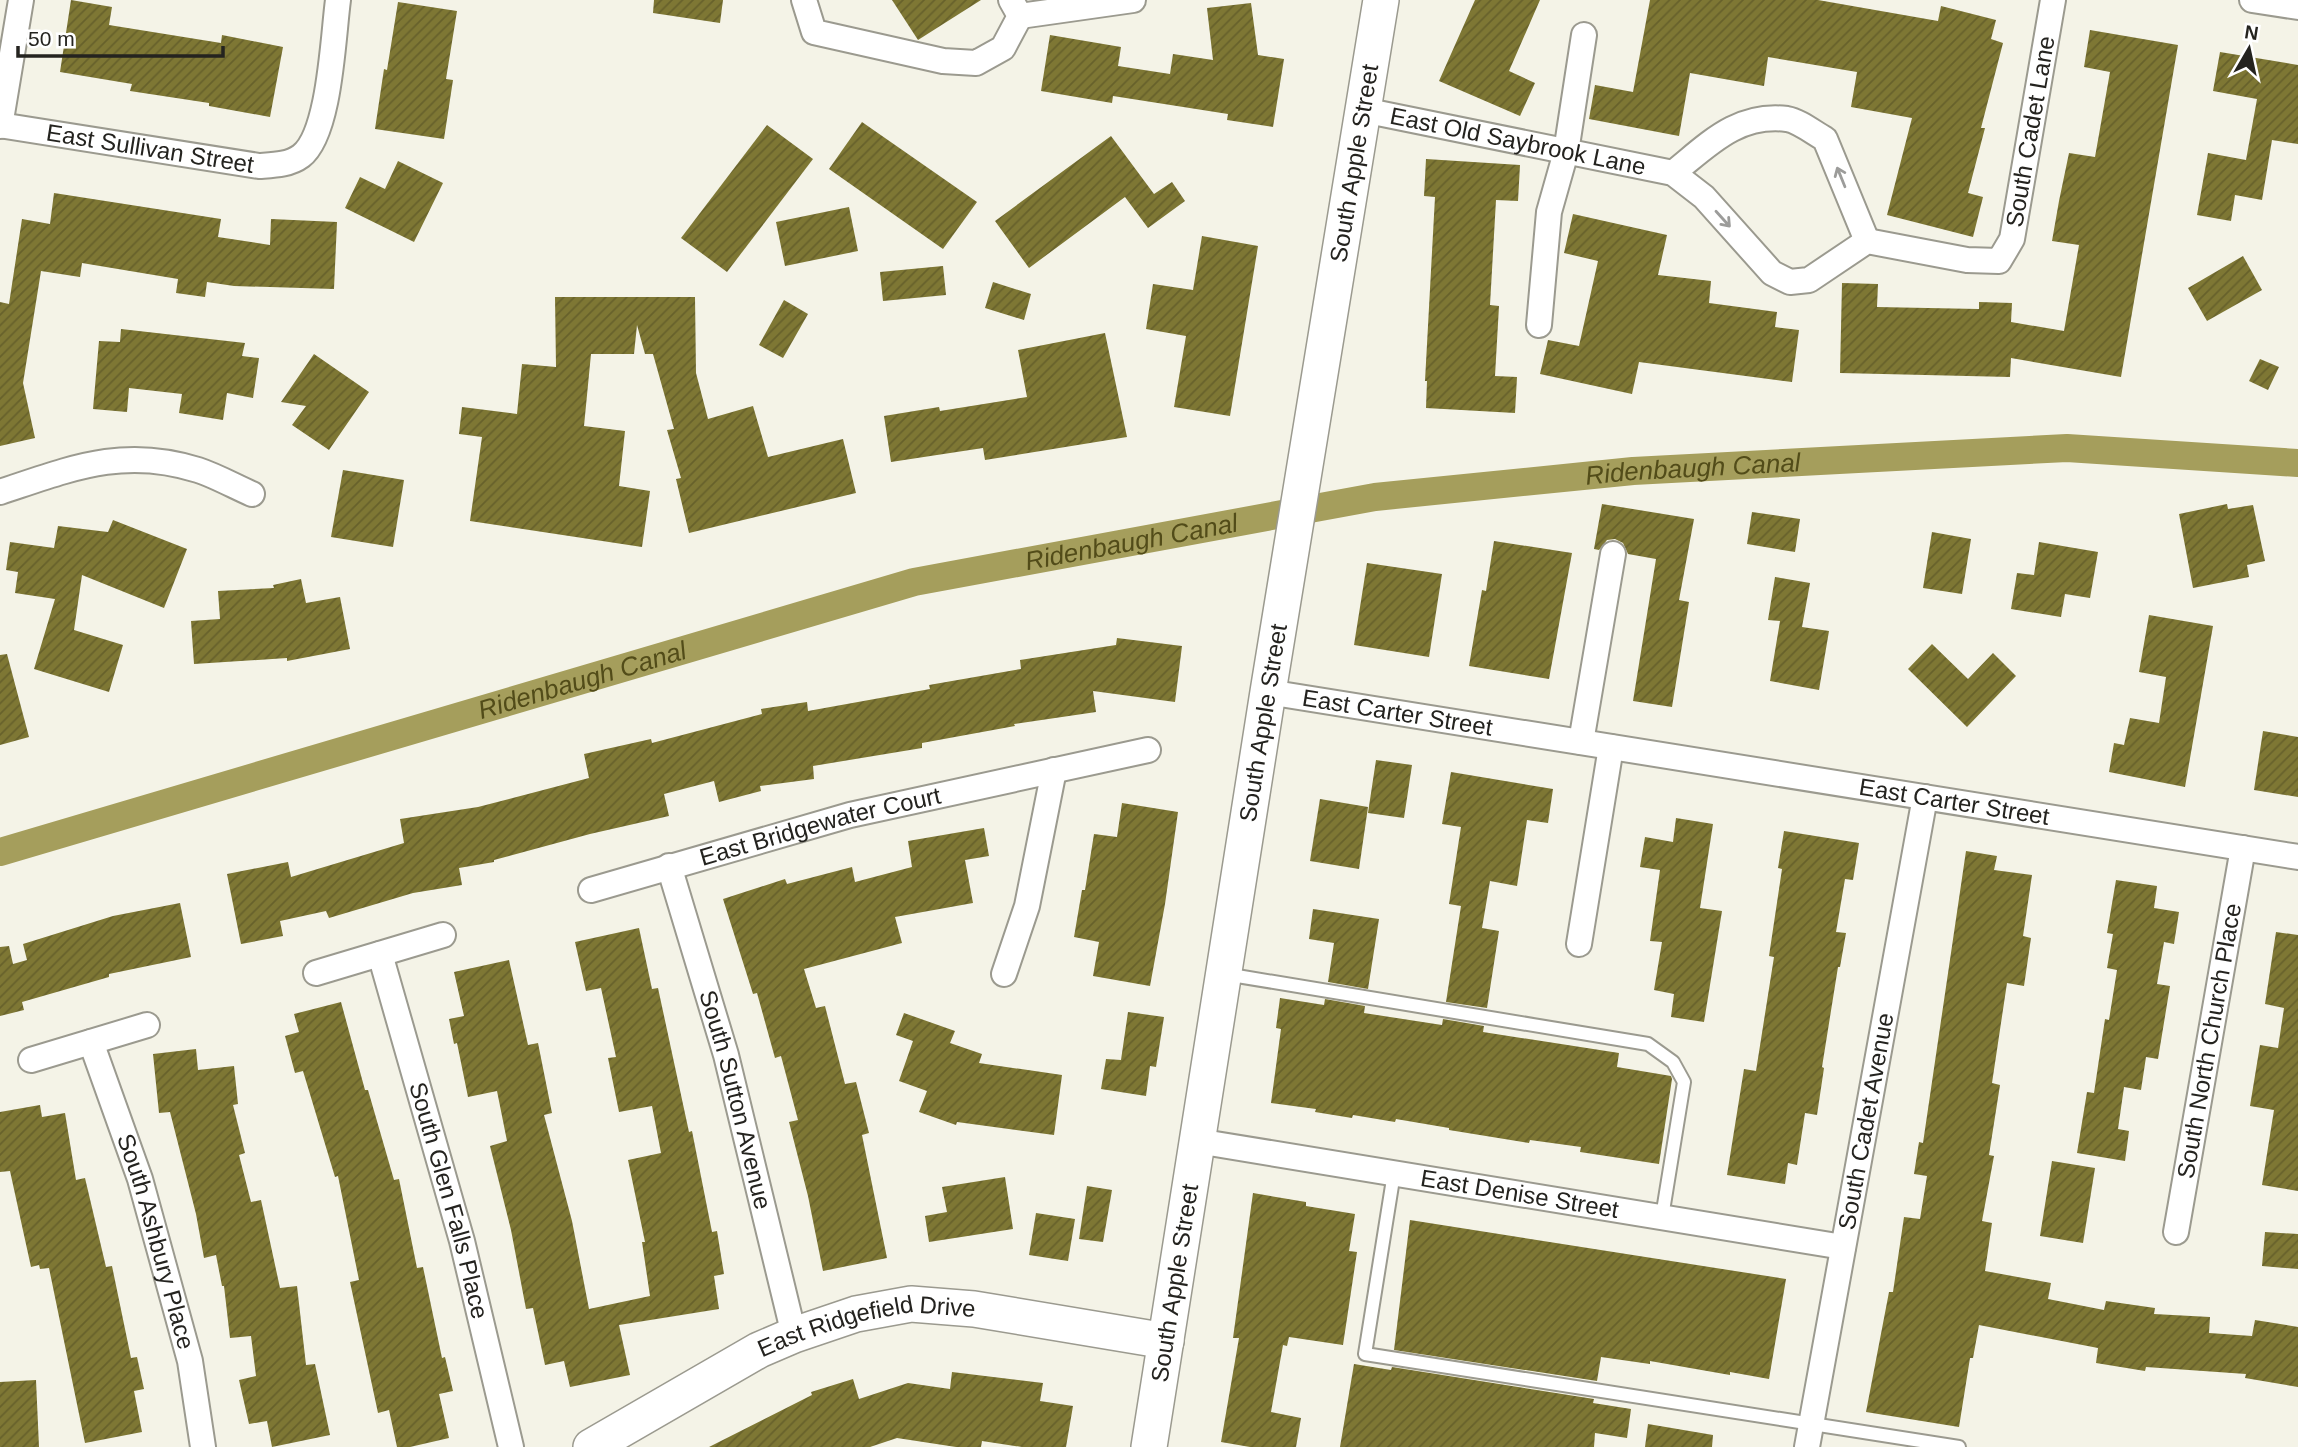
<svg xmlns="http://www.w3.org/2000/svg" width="2298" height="1447" font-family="Arial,sans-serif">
<defs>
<pattern id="building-hatch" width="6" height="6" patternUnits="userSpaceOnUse" patternTransform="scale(1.75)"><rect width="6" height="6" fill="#7e7734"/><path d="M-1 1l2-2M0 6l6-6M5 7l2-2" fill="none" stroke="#67612b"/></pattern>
</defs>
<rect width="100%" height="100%" fill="#f4f3e7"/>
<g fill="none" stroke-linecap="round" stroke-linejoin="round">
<path stroke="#a59e5c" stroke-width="28" id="s1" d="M0,852l914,-270 461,-85 258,-26 434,-23 231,15"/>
</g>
<g fill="url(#building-hatch)">
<path d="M71,0l41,7 -3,18 112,18 1,-8 61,12 -13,70 -61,-11v-3l-79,-12 2,-7 -72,-12z"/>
<path d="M654,0h69l-3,23 -67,-10z"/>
<path d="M892,0h89l-63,40z"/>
<path d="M1475,0h65l-31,71 26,12 -15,33 -81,-35z"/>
<path d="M1650,0h168l120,21 3,-15 55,14 -5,19 12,4 -22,85h4l-17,65 15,4 -10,40 -86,-22 25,-97 -61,-11 6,-35 -89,-15 -4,29 -74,-13 -11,63 -90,-17 6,-34 38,7z"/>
<path d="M398,2l59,9 -11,68 7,1 -9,59 -69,-10 9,-60 3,1z"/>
<path d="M1251,3l7,52 26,4 -11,68 -46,-7 1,-6 -115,-18 -1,7 -71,-12 9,-56 71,12 -3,19 52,8 3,-20 40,6 -6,-52z"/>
<path d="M2090,30l88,15 -57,332 -110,-19 -1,19 -170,-4 2,-90 36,1 -1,23 102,2v-7l33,1 -1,19 53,9 15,-86 -27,-4 7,-40 10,-48 26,4 15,-85 -26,-5z"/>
<path d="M2220,52l78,13v79l-26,-4 -10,60 -27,-5 -4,26 -34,-6 11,-62 38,7 11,-61 -44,-8z"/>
<path d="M862,122l115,80 -34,47 -114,-80z"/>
<path d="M767,125l46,34 -86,113 -46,-34z"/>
<path d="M1111,136l43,58 18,-12 13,19 -37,27 -23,-31 -96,71 -34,-47z"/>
<path d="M1426,159l94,6 -2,36 -22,-1 -6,105 9,1 -4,70 22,1 -2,36 -89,-5 1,-27h-2l10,-184 -11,-1z"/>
<path d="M398,161l45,22 -29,59 -69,-34 15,-31 25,12z"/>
<path d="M54,193l167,26 -3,18 52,8 1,-26 66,3 -3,67 -100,-3 -27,-4 -2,15 -29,-4 2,-14 -96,-16 -2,14 -39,-6 -18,112 12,55 -35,8v-144l9,2 13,-85 28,5z"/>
<path d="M849,207l9,44 -73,15 -9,-44z"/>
<path d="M1573,214l94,21 -9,40 53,6 -2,22 68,9 -2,15 24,3 -7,52 -153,-20 -7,32 -92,-20 8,-34 31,6 19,-85 -34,-8z"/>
<path d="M1202,236l56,10 -28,170 -56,-9 12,-71 -40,-7 7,-45 40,6z"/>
<path d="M2243,256l19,34 -55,31 -19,-33z"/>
<path d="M943,266l3,29 -63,6 -3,-29z"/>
<path d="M993,282l38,12 -7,26 -39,-12z"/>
<path d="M555,297h140l1,76 12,46 45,-13 15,51 75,-18 13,54 -167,40 -13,-54 5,-1 -14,-48 7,-1 -21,-75h-8l-8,-29 -3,29h-43l-7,72 41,5 -6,55 31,5 -8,56 -172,-26 12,-84 -23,-3 3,-27 55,7 5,-50 34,3z"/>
<path d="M784,300l24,14 -25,44 -24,-13z"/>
<path d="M121,329l124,14 -3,13 17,2 -6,40 -26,-5 -4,27 -44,-7 3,-19 -53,-6 -2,24 -34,-3 6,-68 21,1z"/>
<path d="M1105,333l22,104 -142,23 -2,-12 -92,14 -7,-46 55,-9 1,4 87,-14 -9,-47z"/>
<path d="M314,354l55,38 -40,58 -37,-25 14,-19 -25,-4z"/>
<path d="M2260,359l19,8 -11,23 -19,-9z"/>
<path d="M343,470l61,10 -11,67 -62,-10z"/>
<path d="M1602,504l92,15 -15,81 10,2 -17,105 -39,-6 23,-142 -28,-5 -5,-11 -8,-4 -8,1 -8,10 -5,-1z"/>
<path d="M2227,504l1,5 25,-4 12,56 -18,4 2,12 -56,11 -14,-74z"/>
<path d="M1752,512l48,7 -5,33 -48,-8z"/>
<path d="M113,520l74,29 -23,59 -82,-33 -8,55 49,15 -14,47 -75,-23 21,-70 -40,-6 3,-21 -12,-2 4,-28 44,6 4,-22 50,6z"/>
<path d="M1932,532l39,7 -9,55 -39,-6z"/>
<path d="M1494,541l78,12 -23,126 -80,-13 13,-76 4,1z"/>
<path d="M2039,542l59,10 -8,46 -25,-4 -4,23 -50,-8 6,-36 17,2z"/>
<path d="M1367,563l75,11 -13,83 -75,-12z"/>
<path d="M1775,577l35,6 -8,44 27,4 -10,59 -49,-9 10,-60 -12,-1z"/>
<path d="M301,579l5,24 34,-6 10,52 -63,12v-3l-93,6 -3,-43 29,-2 -2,-28 56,-3 -1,-3z"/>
<path d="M2149,615l64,11 -28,161 -76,-15 5,-29 10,2 6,-27 29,5 7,-46 -27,-5z"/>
<path d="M1117,638l65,8 -7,56 -82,-11 3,21 -82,12 1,2 -93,17v5l-109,18 1,13 -54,7 1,5 -42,11 -5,-21 -50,13 5,22 -79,18 -96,26v2l-35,6 3,17 -49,8 -84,25 -3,-7 -46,10 3,15 -42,8 -14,-70 61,-12 3,15 113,-34 -4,-24 78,-12 111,-29 -5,-24 67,-15 1,4 110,-29 -1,-5 46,-7 1,9 122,-22 -1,-4 92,-16 -1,-9 96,-15z"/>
<path d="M1932,644l36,35 25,-26 23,23 -49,51 -59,-58z"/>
<path d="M7,654l22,83 -29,8v-90z"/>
<path d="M2263,731l35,6v60l-44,-7z"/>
<path d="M1376,760l36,5 -8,53 -36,-5z"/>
<path d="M1451,772l102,17 -5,34 -21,-3 -10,66 -27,-5 -8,47 17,3 -12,77 -41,-6 15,-96 -12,-2 12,-77 -19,-3z"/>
<path d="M1320,799l48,8 -9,62 -49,-8z"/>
<path d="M1122,803l56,9 -13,92 -15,82 -57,-10 6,-34 -25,-5 8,-47h3l9,-56 23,3z"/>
<path d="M1676,818l37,6 -13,84 22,3 -18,111 -33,-5 3,-23 -20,-4 8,-48 -12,-1 10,-71 -20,-3 5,-30 28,5z"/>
<path d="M984,828l5,28 -24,4 8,43 -78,14 7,26 -98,26 12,39 9,-2 20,78 11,-2 13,51 -7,2 25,123 -64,13 -15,-75 -19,-74 9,-2 -17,-64 -6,2 -18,-65 -4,1 -30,-95 62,-20 2,5 65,-17 3,15 57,-15 -4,-26z"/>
<path d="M1784,831l75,12 -6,37 -8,-1 -9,53 10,1 -6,34h-2l-16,100 2,1 -7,47 -12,-2 -8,52 -9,-2 -3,21 -58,-9 17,-106 12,2 18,-114 -5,-1 13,-87 -4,-1z"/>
<path d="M1966,851l31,5 -3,14 38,5 -9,61 8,2 -7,48 -17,-3 -15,100 8,2 -11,70 5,1 -12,65 10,2 -7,48 66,12 -3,16 56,11 2,-9 49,7 -1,6 56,3 -1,16 43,3 3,-16 43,7v60l-53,-9 1,-4 -100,-7 -1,4 -49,-8 2,-15 -119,-23 -6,33h-3l-11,69 -93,-15 23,-120h4l11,-75 16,2 7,-43 -13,-2 5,-32 4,1z"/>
<path d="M2116,880l41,6 -3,22 25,4 -5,32 -10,-2 -7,42 13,2 -12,73 -12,-2 -5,33 -17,-3 -6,42 11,2 -4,30 -48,-8 10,-61 7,1 11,-74 4,1 8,-50 -10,-2 6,-34 -6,-1z"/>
<path d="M180,903l11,54 -82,17v3l-87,25 2,8 -24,6v-69l9,-1 4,18 14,-4 -4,-16 90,-28z"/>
<path d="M1313,909l66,10 -11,70 -40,-7 6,-39 -25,-4z"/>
<path d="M639,928l13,61 6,-1 31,144 3,-1 20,101 5,-1 7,43 -10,2 5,33 -100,16 11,50 -60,12 -6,-26 -19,4 -12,-57 -7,1 -15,-79 -21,-84 17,-5 -10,-50 -29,6 -11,-54 -3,1 -5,-25 15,-3 -10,-44 55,-12 19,85 10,-2 14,70 -8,2 28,106 17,88 61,-13 -8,-54h3l-17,-82 33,-7 -9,-47 -33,6 -11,-54 8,-1 -15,-69 -15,3 -11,-49z"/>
<path d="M2276,932l22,3v256l-36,-6 12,-75 -24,-4 10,-61 18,3 6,-40 -19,-4z"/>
<path d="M1280,998l44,7 1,-6 40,7 -1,7 78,12 1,-6 41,7 -1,6 136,21 -2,14 54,9 1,3 -13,85 -79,-12 1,-5 -51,-7 -1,3 -80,-13v-2l-53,-9 -1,3 -42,-7 -1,3 -37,-6 1,-3 -45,-6 10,-74 -5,-1z"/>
<path d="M341,1002l24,88h3l26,90 5,-1 18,89 6,-1 19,91 3,-1 8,34 -14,3 10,44 -39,9h-13l-8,-37 -11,3 -28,-131 9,-2 -21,-104 -3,1 -32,-106 -8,2 -10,-37 14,-4 -5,-18z"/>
<path d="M1128,1012l36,5 -8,50 -6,-1 -4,30 -45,-7 5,-30 15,1z"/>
<path d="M904,1013l51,18 -5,12 32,11 -3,9 83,12 -8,60 -97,-13 -1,3 -37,-13 8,-21 -28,-10 14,-40 -17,-6z"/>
<path d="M196,1049l2,21 36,-4 4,38 -5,1 12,48 -6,2 12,47 10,-2 19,88 17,-2 9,79 9,-1 15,71 -58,12 -5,-26 -18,3 -10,-44 17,-4 -5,-40 -21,2 -6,-52h-2l-6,-31 -12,3 -8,-44 -26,-102 -11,1 -6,-59z"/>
<path d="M40,1105l2,12 23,-4 11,67 9,-2 21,89 6,-1 19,92 6,-1 7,32 -10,2 8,41 -57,11 -36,-175 -9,1 -1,-4 -8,2 -21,-96 -10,1v-60z"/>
<path d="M2052,1161l43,7 -12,75 -43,-7z"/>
<path d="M1005,1177l8,52 -84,13 -4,-26 22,-4 -5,-25z"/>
<path d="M1087,1186l25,4 -9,52 -24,-3z"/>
<path d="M1253,1193l53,9v4l49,8 -6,37 8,1 -14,93 -54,-8 -2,9 -4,-1 -12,67 30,6 -5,29h-46l-29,-5 18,-104h-6z"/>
<path d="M1036,1213l39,6 -7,42 -39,-6z"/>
<path d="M1410,1220l376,59 -17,100 -39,-7v3l-80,-14v3l-49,-7 -4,24 -203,-31z"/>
<path d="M2265,1232l33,2v35l-36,-3z"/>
<path d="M1354,1364l37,6 1,-3 202,32 -1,4 38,6 -4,29 -32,-5 -1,14h-254z"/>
<path d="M952,1372l91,11 -3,18 33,5 -7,41h-44l-40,-6 -1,6h-25l-59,-9 -27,9h-161l103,-52 -1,-3 42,-13 6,20 49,-16 42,6z"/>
<path d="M36,1380l3,67h-39v-65z"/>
<path d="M1648,1424l65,11 -1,12h-67z"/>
</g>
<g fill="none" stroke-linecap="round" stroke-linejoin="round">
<defs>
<g id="lane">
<path d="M1225,974l423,70 25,18 11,20 -22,135"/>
<path d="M1394,1173l-29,181 594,93"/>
</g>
<g id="street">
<path d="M804,0l10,32 129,29 33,2 27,-15 17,-32 -9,-16"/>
<path d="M2252,0l46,7"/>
<path d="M1020,16l113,-16"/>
<path id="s2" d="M1363,110l310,63 31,24 68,76 18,9 19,-2 58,-39 100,19 32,1 13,-22 41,-239"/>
<path id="s3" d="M0,125l259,41c14,-1 30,-1 42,-10 29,-22 32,-119 37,-156"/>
<path d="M0,126l21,-126"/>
<path d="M1673,173c35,-28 64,-60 114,-54 12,2 27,14 38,20l42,102"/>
<path d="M1539,325l10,-113 17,-60 18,-117"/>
<path d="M0,492c70,-23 123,-46 198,-22 18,6 36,16 54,24"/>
<path id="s4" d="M1268,692l1030,165"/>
<path d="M1581,742l32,-188"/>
<path id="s5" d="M669,866l57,189 68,280"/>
<path id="s6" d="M591,890l259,-75 298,-65"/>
<path d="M1579,944l32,-197"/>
<path id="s7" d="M380,954l82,287 49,206"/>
<path d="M316,973l127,-38"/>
<path d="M1004,974l23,-68 27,-136"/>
<path id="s8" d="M91,1042l49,137 50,182 13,86"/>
<path d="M31,1060l116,-35"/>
<path id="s9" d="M1197,1141l646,106"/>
<path id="s10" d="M2176,1232l67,-384"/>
<path id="s11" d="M1807,1447l118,-650"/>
</g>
<g id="secondary">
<path id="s12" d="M591,1447l168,-97 35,-15 62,-21 55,-10 63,5 192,32"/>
<path id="s13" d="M1149,1447l119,-755 113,-692"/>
</g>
</defs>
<use href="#lane" stroke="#9b9a8f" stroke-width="16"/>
<use href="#street" stroke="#9b9a8f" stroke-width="28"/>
<use href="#secondary" stroke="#9b9a8f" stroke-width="38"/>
<use href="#lane" stroke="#fff" stroke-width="12"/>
<use href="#street" stroke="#fff" stroke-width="24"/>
<use href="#secondary" stroke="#fff" stroke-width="35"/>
</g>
<defs><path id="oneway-shaft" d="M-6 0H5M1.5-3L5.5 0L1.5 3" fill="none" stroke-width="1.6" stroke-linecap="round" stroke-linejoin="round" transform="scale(1.75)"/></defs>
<g stroke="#9c9c9a">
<use href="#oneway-shaft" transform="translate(1841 177) rotate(-112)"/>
<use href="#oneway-shaft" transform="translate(1723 219) rotate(48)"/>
</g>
<g text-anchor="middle" stroke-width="6" stroke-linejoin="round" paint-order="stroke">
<g font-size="24" fill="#24231f" stroke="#fff">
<text dy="8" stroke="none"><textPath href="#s2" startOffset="835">South Cadet Lane</textPath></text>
<text dy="8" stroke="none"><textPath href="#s2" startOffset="158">East Old Saybrook Lane</textPath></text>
<text dy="8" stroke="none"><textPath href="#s3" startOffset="152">East Sullivan Street</textPath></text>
<text dy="8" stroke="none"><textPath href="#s13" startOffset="1300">South Apple Street</textPath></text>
<text dy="8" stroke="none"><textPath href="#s4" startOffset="131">East Carter Street</textPath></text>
<text dy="8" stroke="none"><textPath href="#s13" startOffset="733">South Apple Street</textPath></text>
<text dy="8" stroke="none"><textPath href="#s4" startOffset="695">East Carter Street</textPath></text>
<text dy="8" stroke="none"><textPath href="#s6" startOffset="238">East Bridgewater Court</textPath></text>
<text dy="8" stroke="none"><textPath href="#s10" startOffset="194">South North Church Place</textPath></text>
<text dy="8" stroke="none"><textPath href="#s5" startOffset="243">South Sutton Avenue</textPath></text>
<text dy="8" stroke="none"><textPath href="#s11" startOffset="331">South Cadet Avenue</textPath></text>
<text dy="8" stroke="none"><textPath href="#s9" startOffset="327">East Denise Street</textPath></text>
<text dy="8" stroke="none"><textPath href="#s7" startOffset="256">South Glen Falls Place</textPath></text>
<text dy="8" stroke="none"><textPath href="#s8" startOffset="210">South Ashbury Place</textPath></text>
<text dy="8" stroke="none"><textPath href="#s13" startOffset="166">South Apple Street</textPath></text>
<text dy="8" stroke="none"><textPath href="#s12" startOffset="306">East Ridgefield Drive</textPath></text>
</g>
<g font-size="26" font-style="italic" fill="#524c19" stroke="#fff">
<text dy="9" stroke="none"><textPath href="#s1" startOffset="1741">Ridenbaugh Canal</textPath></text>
<text dy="9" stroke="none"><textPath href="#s1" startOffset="1174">Ridenbaugh Canal</textPath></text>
<text dy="9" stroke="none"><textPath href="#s1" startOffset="607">Ridenbaugh Canal</textPath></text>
</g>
</g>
<g transform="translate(2249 49) rotate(9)" stroke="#ffffff" stroke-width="5" paint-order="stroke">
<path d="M0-5L12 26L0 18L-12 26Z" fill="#24231f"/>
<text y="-10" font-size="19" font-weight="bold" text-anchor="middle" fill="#24231f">N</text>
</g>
<path d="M18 46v10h205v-10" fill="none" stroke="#24231f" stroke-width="3.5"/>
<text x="28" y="46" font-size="21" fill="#24231f" stroke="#ffffff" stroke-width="5" paint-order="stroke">50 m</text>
</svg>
